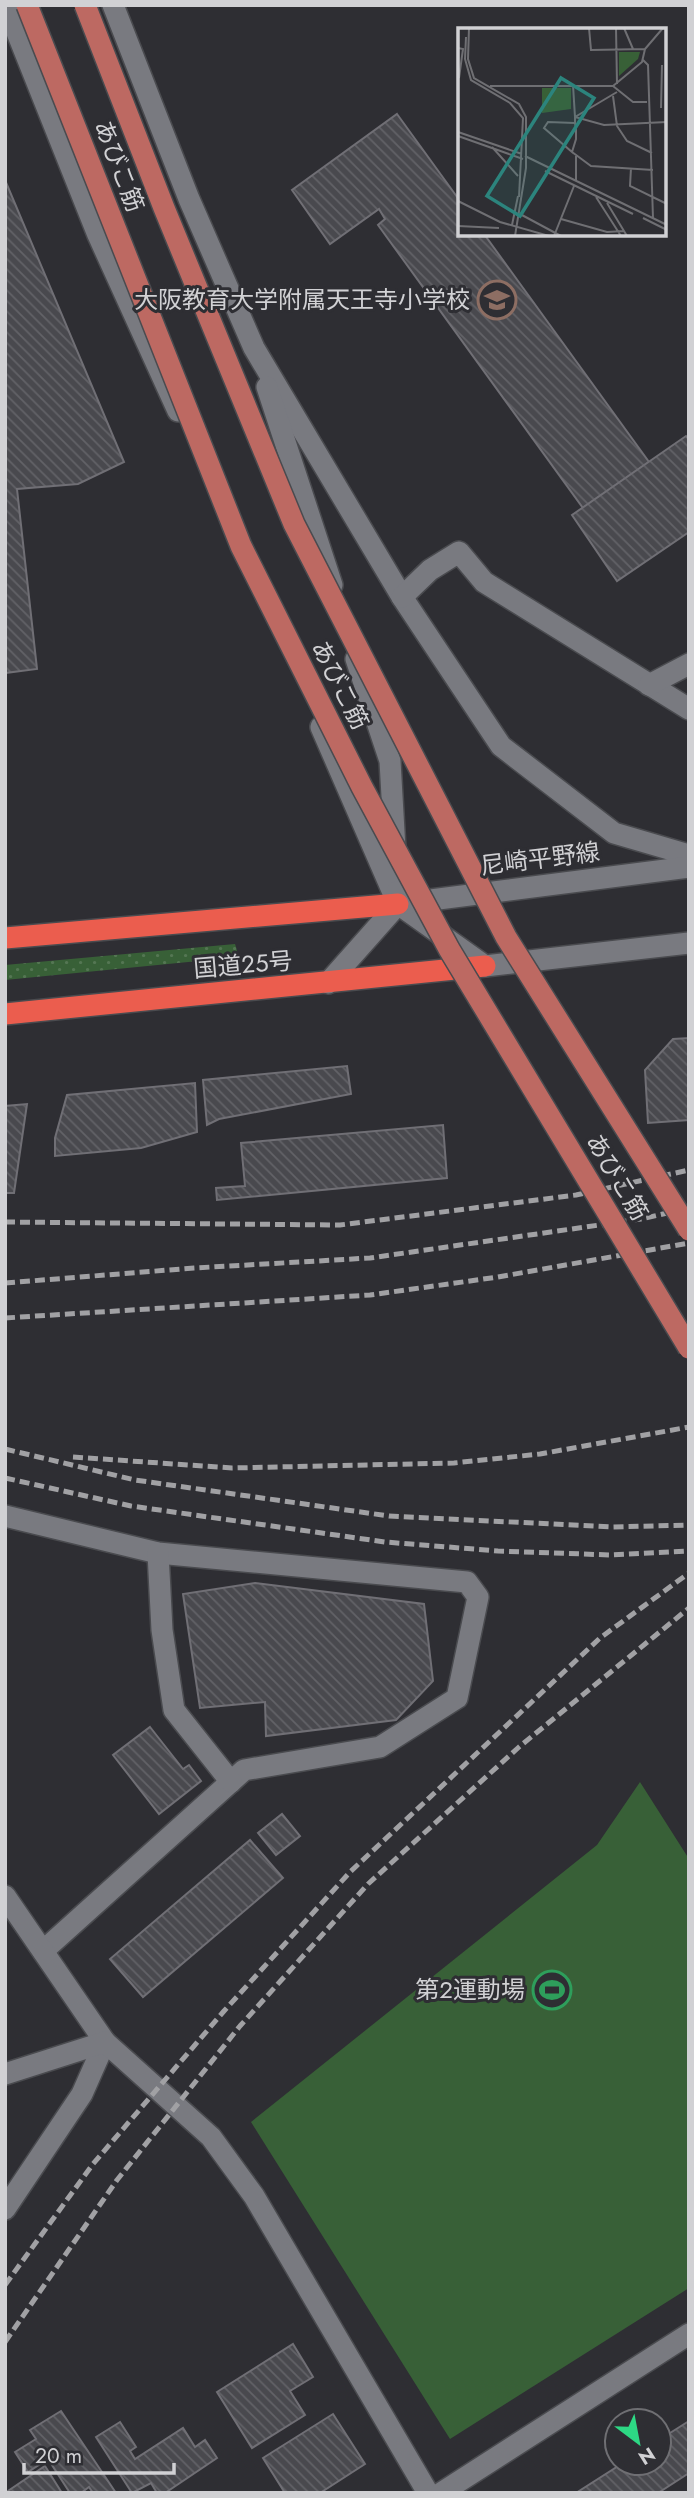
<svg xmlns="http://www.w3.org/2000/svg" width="694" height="2498" font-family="Jost,'Noto Sans JP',sans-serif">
<defs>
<pattern id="grass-dots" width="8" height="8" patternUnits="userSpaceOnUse" patternTransform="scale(1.75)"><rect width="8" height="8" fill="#386037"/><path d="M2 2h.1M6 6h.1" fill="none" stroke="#547653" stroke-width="1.8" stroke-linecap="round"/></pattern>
<pattern id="building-back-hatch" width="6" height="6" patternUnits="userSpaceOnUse" patternTransform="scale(1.75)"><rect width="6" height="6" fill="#49494e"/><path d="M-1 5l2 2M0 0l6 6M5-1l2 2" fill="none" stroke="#626267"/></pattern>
</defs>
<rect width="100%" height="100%" fill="#2e2e33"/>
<path fill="url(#grass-dots)" d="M235,944l4,13 -234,23v-15z"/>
<path fill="#386037" d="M640,1782l49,77v429l-239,151 -199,-317 346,-277z"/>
<g fill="url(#building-back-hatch)" stroke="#706f75" stroke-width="2">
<path d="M397,114l63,87v33h24l165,228 -66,46 -205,-283 7,-6 -6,-10 -49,35 -38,-54z"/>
<path d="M5,180l119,282 -46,22 -61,5 20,180 -32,4z"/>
<path d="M686,436l3,4v92l-72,49 -45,-66z"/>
<path d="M689,1038v82l-41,3 -3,-53 28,-31z"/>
<path d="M347,1066l4,28 -132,25 -12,6 -4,-45z"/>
<path d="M195,1083l2,49 -56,16 -86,8v-18l12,-43z"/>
<path d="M27,1104l-13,89h-9v-87z"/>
<path d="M443,1125l4,53 -230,22 -1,-12 29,-2 -4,-43z"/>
<path d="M255,1583l169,21 9,77 -37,39 -130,16 -1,-34 -65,6 -17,-114z"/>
<path d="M150,1727l33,42 6,-4 12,16 -42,33 -46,-59z"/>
<path d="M282,1814l18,22 -24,19 -18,-22z"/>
<path d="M250,1840l33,38 -140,119 -33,-38z"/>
<path d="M293,2344l20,33 -23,14 15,24 -53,33 -35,-56z"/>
<path d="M61,2411l55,82h-23l-4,-6 -8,6h-11l-22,-34 -20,13 -13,-20 21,-13 -6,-9z"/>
<path d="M333,2414l32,50 -45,29h-35l-22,-35z"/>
<path d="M689,2421v52l-31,20h-82l47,-30h36v-23z"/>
<path d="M120,2422l16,25 -6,4 5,8 48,-31 12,19 10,-7 12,18 -52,35h-8l-6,-10 -19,10 -36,-56z"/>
<path d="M45,2466l17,27h-57z"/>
</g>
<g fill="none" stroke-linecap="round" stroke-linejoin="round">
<defs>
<g id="minor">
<path d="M6,5l92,230 80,176"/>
<path d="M113,5l76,194 65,149 148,249 83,125 16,24 113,87 75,22"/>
<path d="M267,387l65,198"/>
<path d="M402,597l28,-27 29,-18 25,30 205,127"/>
<path d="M356,659l34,102 5,88"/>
<path d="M649,685l40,-21"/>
<path d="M321,727l77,177 87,62 204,-23"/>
<path d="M407,903l282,-36"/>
<path d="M328,983l70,-79 -1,-12"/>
<path d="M5,1516l153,37 309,29 11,15 -21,101 -77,49 -136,23 -201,181"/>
<path d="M158,1553l4,77 12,80 57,72"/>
<path d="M5,1896l100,146 -23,52 -77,115"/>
<path d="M5,2074l100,-32 106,95 43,59 174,297"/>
<path d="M441,2493l248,-159"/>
</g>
<g id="highway">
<path d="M5,938l393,-34"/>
<path d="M5,1014l480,-48"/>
</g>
</defs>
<use href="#minor" stroke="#4a4b4f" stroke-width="24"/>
<use href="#highway" stroke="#4a4b4f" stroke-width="24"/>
<use href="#minor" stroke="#797a80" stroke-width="21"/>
<use href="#highway" stroke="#eb5d4e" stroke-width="21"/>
<g stroke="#a1a1a4" stroke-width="5" stroke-dasharray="10 5" stroke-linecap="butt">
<path d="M5,1222l335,3 236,-30 113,-25"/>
<path d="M5,1283l189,-15 176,-10 271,-39 48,-11"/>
<path d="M5,1318l365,-23 128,-18 191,-34"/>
<path d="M5,1449l130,31 254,36 224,11 76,-2"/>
<path d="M73,1457l159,11 222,-5 86,-9 149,-27"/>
<path d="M5,1478l126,28 254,36 113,9 113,4 78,-4"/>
<path d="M5,2285l88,-121 131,-153 126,-139 250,-234 89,-65"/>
<path d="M5,2342l112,-162 123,-154 128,-142 151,-137 170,-139"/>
</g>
<defs>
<g id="major-bridge">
<path d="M27,5l214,541 121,241 87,162 240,399"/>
<path d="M85,5l79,203 130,316 212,413 183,293"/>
</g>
</defs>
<use href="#major-bridge" stroke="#4a4b4f" stroke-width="24" stroke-linecap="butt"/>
<use href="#major-bridge" stroke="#bd6962" stroke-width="21"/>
</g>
<defs>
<symbol id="school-ring" viewBox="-11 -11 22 22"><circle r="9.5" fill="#2e2e33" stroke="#8d6e63" stroke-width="1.5"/><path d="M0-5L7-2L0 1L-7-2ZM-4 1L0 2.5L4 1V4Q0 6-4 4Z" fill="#8d6e63"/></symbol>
<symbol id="stadium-ring" viewBox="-11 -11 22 22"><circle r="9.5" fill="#2e2e33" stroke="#2e9e5b" stroke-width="1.5"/><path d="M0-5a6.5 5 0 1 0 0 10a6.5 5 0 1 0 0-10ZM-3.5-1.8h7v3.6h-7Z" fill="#2e9e5b"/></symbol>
</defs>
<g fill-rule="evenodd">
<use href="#school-ring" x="475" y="278" width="44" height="44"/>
<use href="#stadium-ring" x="530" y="1968" width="44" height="44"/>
</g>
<g text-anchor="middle" stroke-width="6" stroke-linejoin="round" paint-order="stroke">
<g font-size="24" fill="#d1d1d4" stroke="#2e2e33">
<text transform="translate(119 166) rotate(69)" y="8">あびこ筋</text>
<text transform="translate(340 685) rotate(63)" y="8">あびこ筋</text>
<text transform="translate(540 859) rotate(-7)" y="8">尼崎平野線</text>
<text transform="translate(243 965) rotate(-5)" y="8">国道25号</text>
<text transform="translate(617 1177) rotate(59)" y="8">あびこ筋</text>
</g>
<g font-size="24" fill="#d1d1d4" stroke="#2e2e33" text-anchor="end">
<text x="470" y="308">大阪教育大学附属天王寺小学校</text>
<text x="525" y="1998">第2運動場</text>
</g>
</g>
<g transform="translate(458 28)">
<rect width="208" height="208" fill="#2e2e33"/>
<path d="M182,24l-2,7 -19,17v-24z" fill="#386037"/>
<path d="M84,60h29v21l-29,4z" fill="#386037"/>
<path fill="none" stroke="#6f6f73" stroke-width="2" d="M11,0l-1,31 6,19 45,26 7,13v51l-11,68M131,0l2,22 54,-1M158,0l1,56M166,0l9,21M8,9l-1,22 6,21 39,23 13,15 -4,79M0,20l5,1 -4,29M185,32l5,5 5,153M115,57l2,32 29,8 63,-3M32,58h123l29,-24 3,-13 18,-21M155,58l20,16h14M155,68l4,30 10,15 25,12M203,80l1,-43M117,95l-27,-1 -4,6 28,24 4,-13v-9l-1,-7v-6l42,-25M0,104l64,22M0,108l65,23M34,119l26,29M114,124l19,14 62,4M67,128l142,69M173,140l-1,18 37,18M87,143l88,43M118,153v-25M138,169l25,39M0,173l42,21 49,14M149,175l20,33M62,186l41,22M185,190l24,12M103,191l46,13 17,-1M54,197l6,-29M0,198l41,2M96,208l20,-50"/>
<path fill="#2c847d" fill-opacity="0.15" stroke="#2c847d" stroke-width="3.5" d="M103,50l33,20 -74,118 -33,-20z"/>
<rect width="208" height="208" fill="none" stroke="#d1d1d4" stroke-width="3.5"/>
</g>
<rect width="694" height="2498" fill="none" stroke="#d1d1d4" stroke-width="14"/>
<g transform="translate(638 2442) rotate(148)"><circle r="33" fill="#2e2e33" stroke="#6f6f73" stroke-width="2"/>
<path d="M0-5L12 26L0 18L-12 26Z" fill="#2dd884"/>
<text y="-10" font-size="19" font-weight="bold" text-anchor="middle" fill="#d1d1d4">N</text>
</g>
<path d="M24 2463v10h150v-10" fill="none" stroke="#d1d1d4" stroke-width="3.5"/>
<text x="35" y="2463" font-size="21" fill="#d1d1d4" stroke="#2e2e33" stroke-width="5" paint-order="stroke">20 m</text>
</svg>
